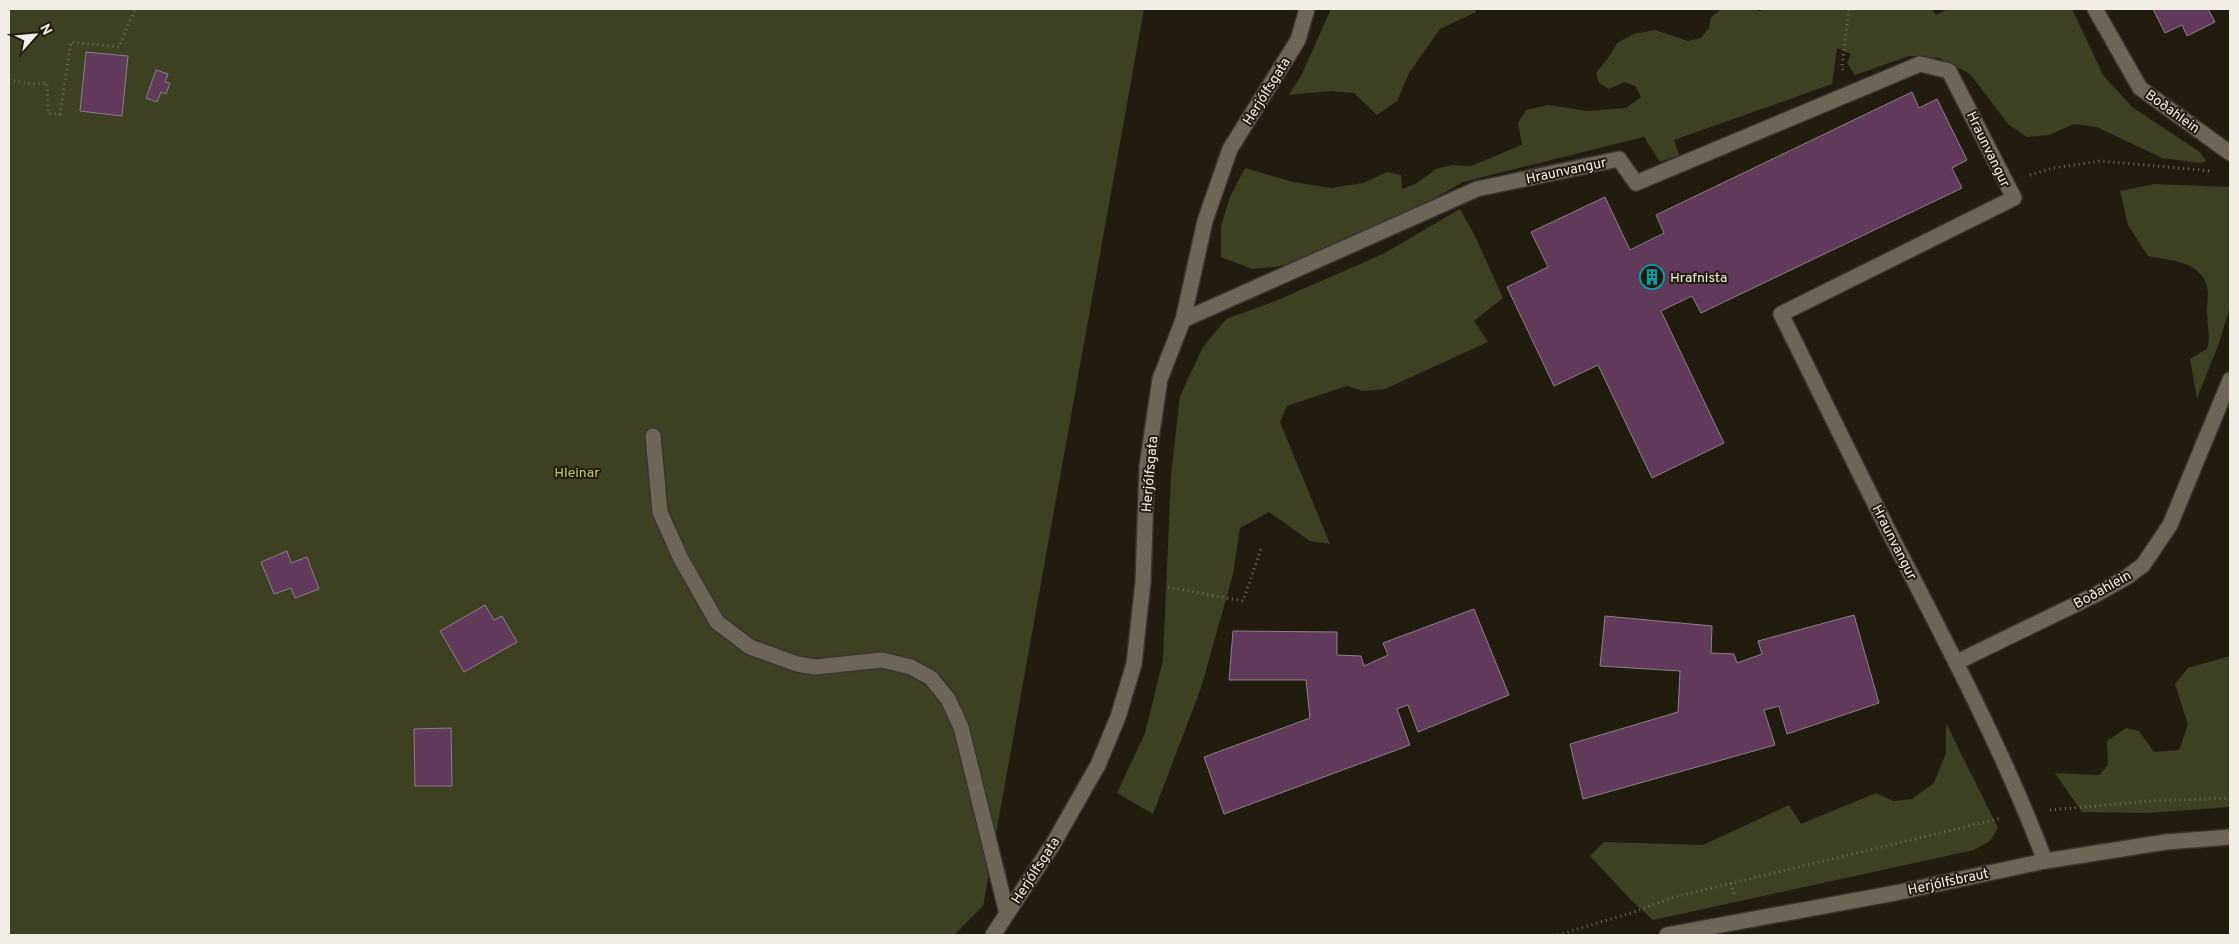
<svg xmlns="http://www.w3.org/2000/svg" width="2239" height="944" font-family="Overpass,sans-serif">
<rect width="100%" height="100%" fill="#221c0e"/>
<g fill="#3d4122">
<path d="M9,9h1135l-161,897 -29,29h-945z"/>
<path d="M1331,9h144l1,3 -36,17 -31,44 -12,28 -20,14 -23,-22 -23,-2 -42,4 13,-21z"/>
<path d="M1722,9h30l8,2 4,-2h168l4,6 12,-6h124l31,66 29,32 68,45 6,9 -6,2 -38,-5 -65,-31 -23,-3 -25,11 -22,2 -18,-12 -39,-51 -31,-16 -30,-2 -54,19 -8,-12 4,-9 -14,-6 -5,36 -158,56 5,15 -19,7 -16,-25 -181,45 -49,28 -123,55 -39,4 -31,-12v-31l9,-29 15,-29 48,14 38,6 32,-5 24,-11 14,3 1,14 15,-6 19,-14 16,-4 19,1 51,-21 -4,-22 8,-13 22,-5 38,6 40,-3 15,-11 -6,-11 -11,-4 -15,7 -10,-6 -3,-10 15,-19 6,-11 17,-9 21,-4 33,11 13,-3 8,-10 2,-11z"/>
<path d="M2154,184l76,3v120l-11,36 -22,55 -7,-39 17,-10c4,-13 0,-24 0,-38 0,-6 1,-13 1,-19 -3,-31 -36,-31 -60,-36l-20,-31 -8,-34z"/>
<path d="M1460,209l15,27 28,62 -29,23 14,21 -103,47 -22,2 -16,-5 -60,20 -7,16 50,122 -20,-3 -41,-29 -29,16 -7,46 -32,114 -48,126 -36,-21 28,-60 18,-73 8,-185 9,-79 23,-49 23,-28 47,-17 110,-48z"/>
<path d="M2230,656v151l-83,6 -65,-1 -27,-39 44,2 9,-10 -1,-24 19,-13 13,3 15,21 25,-2 9,-25 -13,-41 13,-16z"/>
<path d="M1946,723l52,105 -8,13 -16,9 -321,70 -21,-19 -42,-45 14,-14 99,3 86,-40 12,19 75,-31 17,8 19,-2 22,-16 12,-30z"/>
</g>
<g fill="#613a5b" stroke="#8e7e8a">
<path d="M2153,9h55l7,13 -28,14 -5,-11 -17,8z"/>
<path d="M86,52l42,4 -6,60 -42,-5z"/>
<path d="M156,70l12,4 -3,8 5,1 -4,11 -5,-2 -4,10 -11,-4z"/>
<path d="M1912,92l7,16 18,-9 30,61 -15,8 10,20 -261,125 -9,-17 -31,15 63,132 -72,35 -54,-113 -44,21 -47,-99 41,-20 -17,-35 74,-35 25,53 34,-17 -8,-18z"/>
<path d="M287,551l4,12 16,-6 12,32 -24,9 -4,-10 -17,6 -13,-32z"/>
<path d="M485,605l9,15 8,-4 15,26 -53,30 -24,-41z"/>
<path d="M1474,609l35,86 -91,37 -10,-27 -11,4 13,36 -186,69 -20,-57 106,-39 -4,-38h-77l4,-49 104,1v23l24,1 3,10 24,-11 -5,-12z"/>
<path d="M1854,615l25,88 -92,31 -8,-28 -15,4 11,35 -192,54 -13,-55 108,-32 2,-41 -80,-5 5,-50 107,10 -1,27 23,1 3,9 25,-9 -4,-13z"/>
<path d="M451,728l1,58h-37l-1,-57z"/>
</g>
<g fill="none" stroke-linecap="round" stroke-linejoin="round">
<defs>
<path id="lane" d="M653,436l7,76 21,47 36,63 33,25 47,17 18,3 67,-7 29,7 20,11 17,21 13,28 46,187"/>
<g id="street">
<path d="M2095,9l45,79 90,65"/>
<path d="M1183,320l294,-131 142,-30 17,24 284,-119 29,7 65,127 -233,116c41,82 80,164 122,245 51,99 103,198 142,302"/>
<path d="M1957,662l138,-67 32,-18 16,-12 27,-40 60,-145"/>
</g>
<g id="secondary">
<path d="M993,935l60,-91 45,-79 20,-48 16,-53 9,-82 4,-116 13,-87 23,-59 22,-99 25,-72 68,-109 9,-31"/>
<path d="M1667,935l228,-42 150,-32 121,-19 64,-5"/>
</g>
</defs>
<use href="#lane" stroke="#39342e" stroke-width="18"/>
<use href="#street" stroke="#39342e" stroke-width="18"/>
<use href="#secondary" stroke="#39342e" stroke-width="18"/>
<g stroke="#716c60" stroke-width="3" stroke-dasharray="1 4" stroke-linecap="butt">
<path d="M1843,70l-1,-4 7,-57"/>
<path d="M9,80l22,4 16,-1 1,30 12,1 11,-72 48,5 16,-38"/>
<path d="M2030,175l23,-7 48,-7 111,10"/>
<path d="M1168,587l75,14 18,-52"/>
<path d="M2050,810l100,-9 80,-3"/>
<path d="M1731,883l4,14"/>
<path d="M1558,935l76,-23 40,-15 328,-79"/>
</g>
<use href="#lane" stroke="#6d6656" stroke-width="15"/>
<use href="#street" stroke="#6d6656" stroke-width="15"/>
<use href="#secondary" stroke="#6d6656" stroke-width="15"/>
</g>
<defs>
<symbol id="building-ring" viewBox="-11 -11 22 22"><circle r="9.5" fill="#221c0e" stroke="#0f9aa8" stroke-width="1.5"/><path d="M-4-6H4V6H1V3H-1V6H-4ZM-2.5-4.3h1.7v1.8h-1.7ZM.8-4.3h1.7v1.8H.8ZM-2.5-1h1.7V.8h-1.7ZM.8-1h1.7V.8H.8Z" fill="#0f9aa8"/></symbol>
</defs>
<g fill-rule="evenodd">
<use href="#building-ring" x="1638" y="263" width="28" height="28"/>
</g>
<g text-anchor="middle" stroke-width="4" stroke-linejoin="round" paint-order="stroke">
<g font-size="14" fill="#f3eee5" stroke="#221c0e">
<text transform="translate(1266 91) rotate(-58)" y="5">Herjólfsgata</text>
<text transform="translate(2173 111) rotate(36)" y="5">Boðahlein</text>
<text transform="translate(1989 149) rotate(64)" y="5">Hraunvangur</text>
<text transform="translate(1566 170) rotate(-12)" y="5">Hraunvangur</text>
<text transform="translate(1149 474) rotate(-85)" y="5">Herjólfsgata</text>
<text transform="translate(1895 542) rotate(63)" y="5">Hraunvangur</text>
<text transform="translate(2102 589) rotate(-29)" y="5">Boðahlein</text>
<text transform="translate(1035 870) rotate(-57)" y="5">Herjólfsgata</text>
<text transform="translate(1948 881) rotate(-12)" y="5">Herjólfsbraut</text>
</g>
<g font-size="14" fill="#f3eee5" stroke="#221c0e" text-anchor="start">
<text x="1670" y="282">Hrafnista</text>
</g>
<g font-size="14" fill="#c0c878" stroke="#221c0e">
<text x="577" y="477">Hleinar</text>
</g>
</g>
<rect width="2239" height="944" fill="none" stroke="#f3eee5" stroke-width="20"/>
<g transform="translate(35 35) rotate(63)" stroke="#221c0e" stroke-width="4" paint-order="stroke">
<path d="M0-4L9 19L0 12L-9 19Z" fill="#f3eee5"/>
<text y="-8" font-size="14" font-weight="bold" text-anchor="middle" fill="#f3eee5">N</text>
</g>
</svg>
